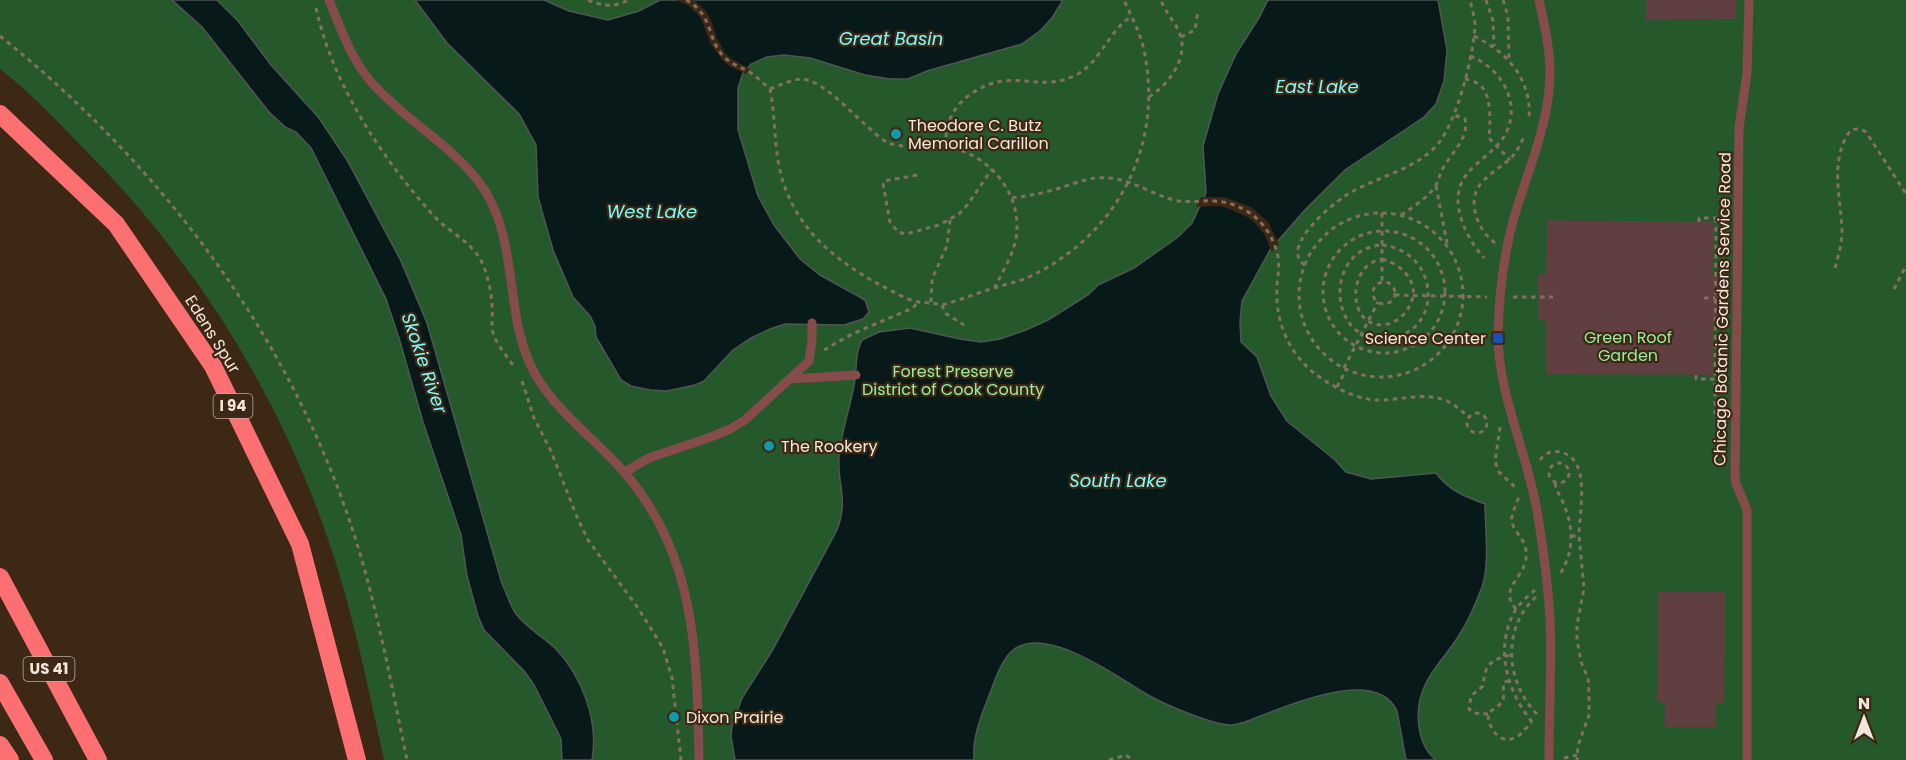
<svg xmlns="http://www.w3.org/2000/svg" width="1906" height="760" font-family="Poppins,sans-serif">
<rect width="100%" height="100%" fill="#3d2715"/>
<path fill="#25592c" d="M0,0h1906v760h-1522c-15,-68 -29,-137 -50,-203 -49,-151 -129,-283 -239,-397 -31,-31 -60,-64 -95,-91z"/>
<g fill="#081919" stroke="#4f5653" stroke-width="1.5">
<path d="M172,0h45l21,21 33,44 48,53 28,42 53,99 27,64 75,261c5,9 8,22 14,30 10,13 27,23 39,34 27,28 44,73 37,112h-30l-1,-21 -27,-54 -9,-13 -41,-42 -6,-14 -11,-40 -6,-41 -38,-113 -24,-84 -13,-39 -75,-151 -15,-16 -11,-5 -16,-15 -67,-85z"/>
<path d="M415,0h129l25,11 39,9 31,-9 21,-11h403l-11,18 -11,12 -19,14 -95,27 -19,8h-18l-25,-4 -55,-17 -26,-3 -17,2 -16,7 -8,9 -5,15v42l20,66 16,29 26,34 20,16 45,25 4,12 -6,7 -19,6 -59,-1 -15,5 -19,9 -18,12 -29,31 -9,4 -28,6 -17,-1 -19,-4 -10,-6 -25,-43 -1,-11 -5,-10 -17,-19 -20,-47 -15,-53 -2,-52 -17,-31 -72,-71z"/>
<path d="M1268,0h170l9,50 -3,31 -8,23 -12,13 -79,53 -41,41 -34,39 -28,51 -2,21 1,20 16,15 14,39 16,25 48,39 11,12 25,7 65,-6c12,17 30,24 49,31 0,25 5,60 -3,83 -6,16 -15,36 -24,50 -10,16 -24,30 -32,46 -12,23 -11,60 10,77h-30l-9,-49c-22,-47 -117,-2 -152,11 -4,1 -9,3 -13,3 -17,1 -66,-20 -82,-29 -29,-16 -103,-73 -137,-46 -10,8 -16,24 -20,35 -9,25 -21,48 -19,75h-239l-4,-24 1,-10 10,-28 30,-47 65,-121c12,-32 0,-44 2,-73 2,-26 12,-51 16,-77 2,-14 0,-28 7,-40l17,-8 31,-4 50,11 21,3 19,-3 26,-9 22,-10 40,-25 10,-10 36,-17 44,-31 14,-14 14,-30 -3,-47 15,-52 18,-40 23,-36z"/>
</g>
<g fill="#3d2715">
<path d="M676,0h18l11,10 6,10 6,19 9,15 6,5 18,10 -4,5 -15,-7 -9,-7 -12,-17 -9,-25 -12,-12z"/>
<path d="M1201,197h23l27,10 17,15 11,22 -7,8 -8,-18 -7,-9 -8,-7 -19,-9 -11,-3 -23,1z"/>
</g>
<g fill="#5f3f3f">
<path d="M1646,0h90v19l-90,1z"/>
<path d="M1547,220l167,2 -1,54h8l-1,47h-7v52l-167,-1v-53l-8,-1v-46h8z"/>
<path d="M1658,592h67l-1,111h-8v24h-51v-25h-8z"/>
</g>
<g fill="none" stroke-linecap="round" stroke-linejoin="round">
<g stroke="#837060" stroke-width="3" stroke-dasharray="4.5 4.5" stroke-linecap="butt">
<path d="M588,0c14,6 26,8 40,0"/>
<path d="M686,0c28,15 20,38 38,57 7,7 16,10 24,14 8,5 15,12 22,18 5,25 4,51 9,77 12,59 53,93 103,120 11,5 26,15 37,16 8,1 15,1 23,3 18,-5 35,-12 52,-17 12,-4 24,-6 35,-11 89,-42 137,-134 114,-231 -4,-16 -12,-30 -19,-46"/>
<path d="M1486,0l7,21 1,25"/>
<path d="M1503,0l5,16 1,44"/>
<path d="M316,8c17,77 64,147 116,206 14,16 35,25 47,43 8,13 12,33 13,48 1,9 -1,19 1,28 4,13 15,24 22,35"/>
<path d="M0,36c168,135 300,313 361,521 19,66 32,135 46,203"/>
<path d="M1474,36c33,16 58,43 55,82"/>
<path d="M1181,37l14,-7 3,-19"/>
<path d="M1470,56c32,12 54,50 33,82 -9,14 -26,23 -36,36 -21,25 -1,64 17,84"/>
<path d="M1465,79c5,1 13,3 17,8 10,12 8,37 7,51l21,22"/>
<path d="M770,89c10,-4 20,-9 31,-10 21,0 50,34 66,47 7,6 14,14 22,17 18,7 40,0 59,4 39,7 70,42 69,81 0,21 -13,41 -22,59"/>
<path d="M1149,97c18,-11 38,-37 32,-59 -3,-14 -16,-25 -20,-38"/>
<path d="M945,146c1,-9 1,-18 5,-27 8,-20 32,-36 54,-38 27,-3 44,8 72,-6 25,-13 32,-44 56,-59"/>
<path d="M917,175l-33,6 -1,2 7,39 8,10 8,2 33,-9 20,-11 9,-10 24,-35"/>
<path d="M1436,186l11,57"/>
<path d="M1012,198c14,-2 27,-4 41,-8 14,-4 28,-10 43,-12 28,-3 49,13 74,21 15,5 29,1 45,2 32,2 57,25 63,56 2,11 -1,21 -1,32 -2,32 12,64 37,84 17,13 39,25 61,27 26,1 53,-10 76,3 7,4 12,10 18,14"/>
<circle cx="1381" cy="295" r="82"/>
<path d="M1382,213v69"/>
<path d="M1401,215c12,-8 24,-15 33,-27 4,-5 5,-12 8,-18 8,-16 28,-32 23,-51l-11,-4"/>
<path d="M1716,218l-1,161h8"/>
<path d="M1699,222v-4h28"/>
<circle cx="1384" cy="292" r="61"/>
<path d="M1495,243c-18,-13 -30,-44 -12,-62 19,-19 30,-17 41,-45"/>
<path d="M1382,245c60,7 62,90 3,94 -57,4 -62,-90 -3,-94z"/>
<path d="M1382,259c27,8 43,32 21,56 -6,6 -12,9 -21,10 -36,0 -34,-61 0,-66z"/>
<path d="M1305,265c-26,-17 25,-59 40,-69 29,-19 69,-25 92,-51 20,-23 36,-88 38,-118 0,-9 -3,-18 -5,-27"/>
<path d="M1835,268c3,-12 7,-24 7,-37 -1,-32 -11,-61 3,-92 5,-10 10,-13 21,-7l40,62"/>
<circle cx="1384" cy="293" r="11"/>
<path d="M1894,289l12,-23"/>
<path d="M1395,295l92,2"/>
<path d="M1513,297h40"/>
<path d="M1704,298h11"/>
<path d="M931,302l1,-23 15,-33 3,-26"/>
<path d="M942,305l3,8 19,12"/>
<path d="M824,350l28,-16 61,-26 5,-6"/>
<path d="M1344,368l34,-66"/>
<path d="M1696,375v4h19v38h9"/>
<path d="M522,381l12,37 17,33 26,66 11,23 50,68 25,40 9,30 9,82"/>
<path d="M1337,387l9,-17"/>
<circle cx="1477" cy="423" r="10"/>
<path d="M1500,427l-5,35 4,10 18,17"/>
<path d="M1540,460c5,-7 12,-10 20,-8 32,6 19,60 19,84"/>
<circle cx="1559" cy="473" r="10"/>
<path d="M1555,483c1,8 6,14 9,22 10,24 10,47 -4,69"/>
<path d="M1571,536h8l5,52 -7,37v15l4,22 7,16 1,17v20l-11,31 -1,14"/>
<path d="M1535,590c-7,6 -15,13 -20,21 -21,37 -8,80 17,111h4"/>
<path d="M1536,597c-35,31 -30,86 1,117"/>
<path d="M1516,609c-20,-22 14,-33 10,-58 -1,-12 -12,-19 -14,-29 -2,-8 6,-19 7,-27"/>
<path d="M1509,681l-5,1c-2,6 2,16 -3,21 -4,5 -9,6 -13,11 0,15 13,33 30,22 5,-3 9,-10 14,-14"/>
<path d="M1488,714l-15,-1 -4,-4 2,-13 12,-10c2,-23 8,-26 28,-31"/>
<path d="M1564,758l13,-3"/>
<path d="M1109,760l17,-5 7,5"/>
</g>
<g stroke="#864c4b" stroke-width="9">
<path d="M329,0c12,29 22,60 44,84 32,36 76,59 106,98 40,53 25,125 51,182 20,44 64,73 95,109 72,84 72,183 74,287"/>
<path d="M1539,0c5,23 11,48 11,72 0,51 -23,100 -37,149 -10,38 -14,74 -15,113 0,61 29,117 39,177 6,36 11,72 13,108 2,47 -1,94 -1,141"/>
<path d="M791,379l65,-4"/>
<path d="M625,472l24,-14 62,-21 19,-8 15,-9 64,-59 3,-21v-17"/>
<path d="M1747,760v-250l-11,-26 -1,-8 4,-348 8,-55 2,-73"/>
</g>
<g stroke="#fd7071" stroke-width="18">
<path d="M0,114l116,110 97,142 87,178 57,216"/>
<path d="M0,577l98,183"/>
<path d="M0,683l44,77"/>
<path d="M0,745l10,15"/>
</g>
</g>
<g fill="#0f9aa8" stroke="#3d2715" stroke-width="2">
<circle cx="896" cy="134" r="6"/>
<circle cx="769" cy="446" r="6"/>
<circle cx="674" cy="717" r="6"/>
</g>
<rect fill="#1a4fb4" stroke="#3d2715" stroke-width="2" x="1492" y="332" width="12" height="12" rx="3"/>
<g text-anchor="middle" stroke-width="4.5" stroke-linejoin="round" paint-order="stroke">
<g fill="#3d2715" stroke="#beada0" stroke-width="1.5">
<rect x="213.5" y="394" width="39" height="24" rx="4.5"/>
<rect x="23.5" y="657" width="51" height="24" rx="4.5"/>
</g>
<g font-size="15" font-weight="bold" fill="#f5e6db">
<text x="233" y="411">I 94</text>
<text x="49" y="674">US 41</text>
</g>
<g font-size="16" fill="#f5e6db" stroke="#3d2715" text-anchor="start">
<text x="908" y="131">Theodore C. Butz<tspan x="908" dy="18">Memorial Carillon</tspan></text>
<text x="1486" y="344" text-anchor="end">Science Center</text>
<text x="781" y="452">The Rookery</text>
<text x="686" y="723">Dixon Prairie</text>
</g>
<g font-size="16" fill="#f5e6db" stroke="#3d2715">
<text transform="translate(1722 309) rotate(-89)" y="6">Chicago Botanic Gardens Service Road</text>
<text transform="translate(213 334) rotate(58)" y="6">Edens Spur</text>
</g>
<g font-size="16" fill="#94ef9c" stroke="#3d2715">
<text x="1628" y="343">Green Roof<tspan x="1628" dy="18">Garden</tspan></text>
<text x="953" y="377">Forest Preserve<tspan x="953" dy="18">District of Cook County</tspan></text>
</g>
<g font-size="18" font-style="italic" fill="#7bfcfd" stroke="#3d2715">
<text x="891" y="45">Great Basin</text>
<text x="1317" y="93">East Lake</text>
<text x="652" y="218">West Lake</text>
<text transform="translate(424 363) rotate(71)" y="6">Skokie River</text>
<text x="1118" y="487">South Lake</text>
</g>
</g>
<g transform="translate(1864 718)" stroke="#3d2715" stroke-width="4.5" paint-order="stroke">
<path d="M0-4.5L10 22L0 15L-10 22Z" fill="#f5e6db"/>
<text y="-9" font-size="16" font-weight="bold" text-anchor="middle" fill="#f5e6db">N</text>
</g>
</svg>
